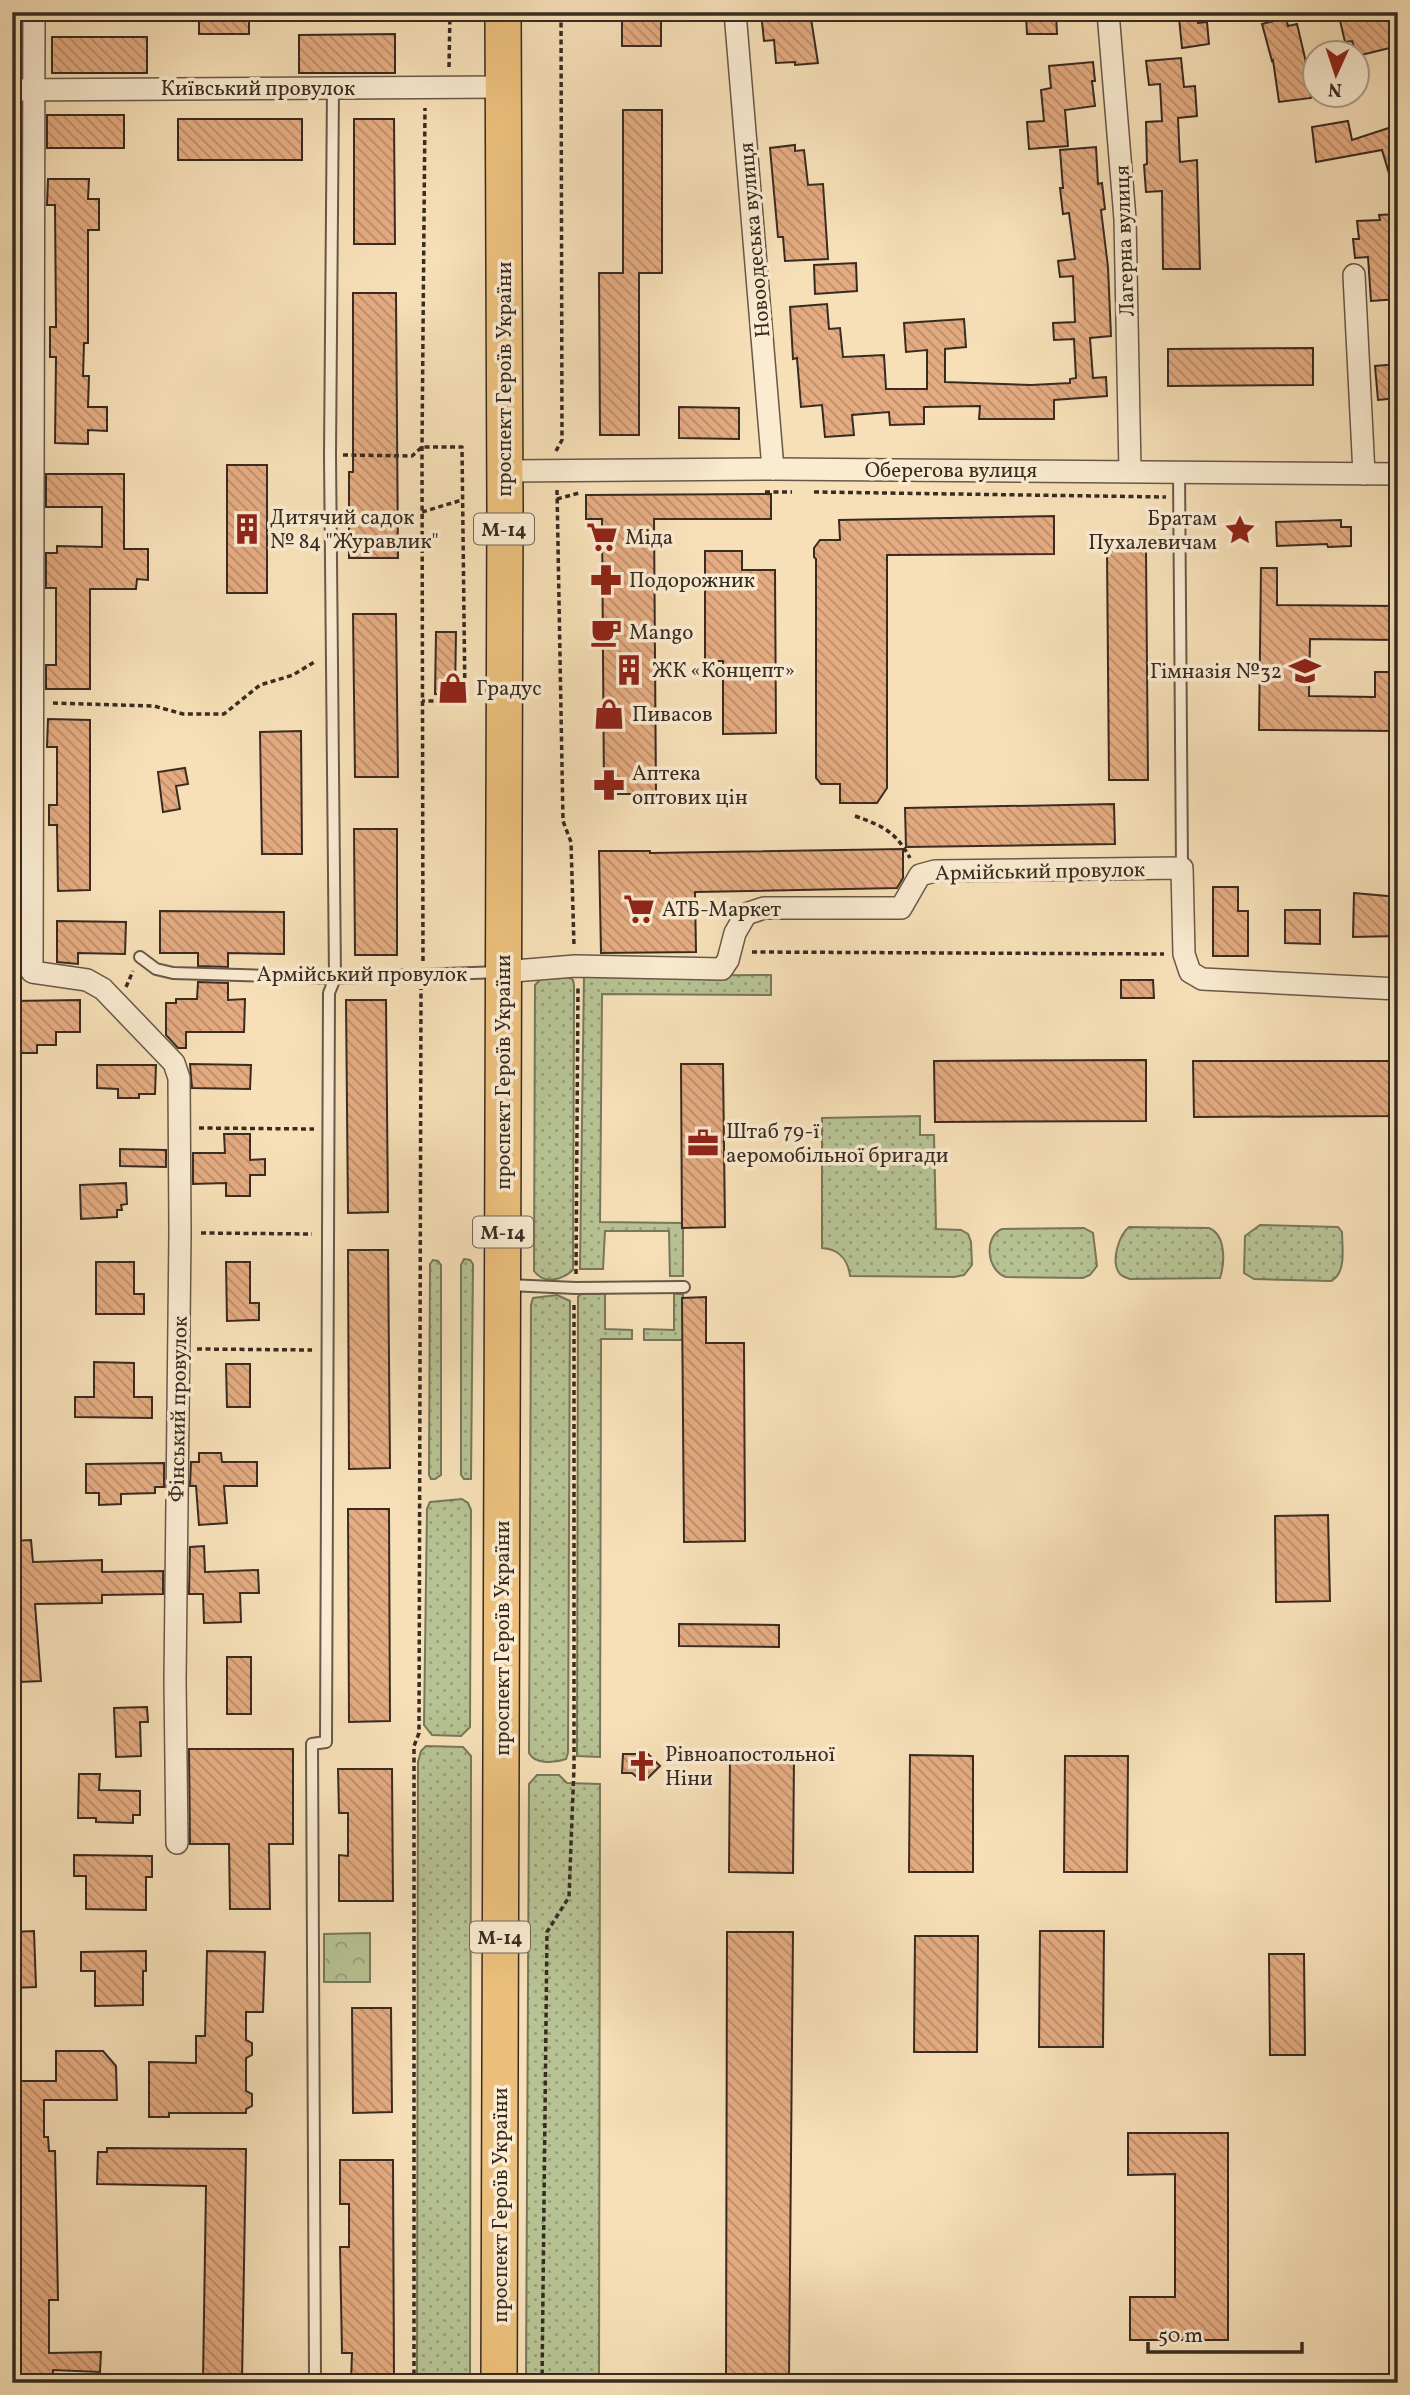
<svg xmlns="http://www.w3.org/2000/svg" width="1410" height="2395" font-family="Vollkorn,serif">
<defs>
<pattern id="grass-dots" width="8" height="8" patternUnits="userSpaceOnUse" patternTransform="scale(1.75)"><rect width="8" height="8" fill="#b7c394"/><path d="M2 2h.1M6 6h.1" fill="none" stroke="#969f78" stroke-width="1.8" stroke-linecap="round"/></pattern>
<pattern id="park-crowns" width="20" height="18" patternUnits="userSpaceOnUse" patternTransform="scale(1.75)"><rect width="20" height="18" fill="#b7c394"/><path d="M2 6a3 3 0 1 1 6 0M12 15a3 3 0 1 1 6 0" fill="none" stroke="#969f78"/></pattern>
<pattern id="building-back-hatch" width="6" height="6" patternUnits="userSpaceOnUse" patternTransform="scale(1.75)"><rect width="6" height="6" fill="#e5ac82"/><path d="M-1 5l2 2M0 0l6 6M5-1l2 2" fill="none" stroke="#bb8c6a"/></pattern>
</defs>
<rect width="100%" height="100%" fill="#f7e0b8"/>
<filter id="stains"><feTurbulence type="fractalNoise" baseFrequency=".00286" numOctaves="4"/><feColorMatrix values="0 0 0 0 .2 0 0 0 0 .09 0 0 0 0 .02 0 0 0 .5 -.17"/></filter>
<radialGradient id="worn" r=".72"><stop offset=".6" stop-color="#630" stop-opacity="0"/><stop offset="1" stop-color="#630" stop-opacity=".3"/></radialGradient>
<g fill="url(#grass-dots)" stroke="#78775b" stroke-width="2">
<path d="M771,975v20l-169,-1 -2,228 83,1v53h-13l-1,-45h-64l-2,38h-23l4,-293z"/>
<path d="M568,977l5,3 1,5 -1,285c-11,10 -29,15 -39,1l1,-286 7,-7z"/>
<path d="M920,1116v19h14l2,94 25,1 7,4 3,8 1,23 -8,10 -10,2 -104,-1c-2,-16 -11,-27 -28,-28v-130z"/>
<path d="M1260,1225l78,2 4,5c0,15 5,41 -11,49l-77,-2 -10,-6 1,-37z"/>
<path d="M1129,1227l80,1c17,7 16,34 11,50l-90,1c-3,-1 -8,-3 -10,-5 -10,-12 -1,-39 9,-47z"/>
<path d="M1084,1228l9,5 4,33 -7,9 -7,3 -77,-1c-19,-6 -23,-40 -4,-48z"/>
<path d="M464,1259l6,1 3,4 -2,215h-7l-3,-4v-210z"/>
<path d="M433,1260l5,1 3,4v210l-6,4h-4l-2,-4 1,-211z"/>
<path d="M581,1294h24v35l27,1v9h-31l-1,418 -23,-1 1,-459z"/>
<path d="M674,1294h9v46h-39v-11l30,1z"/>
<path d="M557,1295l13,6 -2,452 -2,6c-11,4 -31,6 -37,-6l2,-448 2,-7z"/>
<path d="M462,1499l6,4 3,7 -1,217 -9,9 -29,-1 -8,-10 3,-216 3,-7z"/>
<path d="M426,1746l37,1 8,9 -1,627h-53l1,-621 3,-11z"/>
<path d="M537,1775h22l8,8 33,1 -1,599h-73l3,-599z"/>
</g>
<path fill="url(#park-crowns)" stroke="#78775b" stroke-width="2" d="M370,1933v49h-46v-48z"/>
<g fill="url(#building-back-hatch)" stroke="#382b22" stroke-width="2">
<path d="M204,12h45v22h-50v-18h5z"/>
<rect x="622" y="12" width="39" height="34"/>
<path d="M761,12h49l8,51 -23,2v-3l-19,1 -2,-23 -10,1z"/>
<path d="M1338,12h60v34l-41,10 -5,-15 -7,1z"/>
<path d="M1026,15h30l1,19h-30z"/>
<path d="M1198,16v7l9,-1 2,22 -27,4 -3,-30z"/>
<path d="M1286,18l2,8 9,-2 8,34 6,40 -32,4 -6,-42 -1,1 -10,-37z"/>
<path d="M395,34v39h-96v-38z"/>
<rect x="52" y="37" width="95" height="36"/>
<path d="M1181,58l3,29 11,-1 2,30 -19,2 2,44 17,-2 3,109h-37l-1,-78 -16,1 -2,-27 3,-1 -1,-42 16,-1 -2,-37 -11,1 -3,-24z"/>
<path d="M1093,62l2,19h-3l3,25 -30,4 3,36 -39,3 -2,-27 17,-1 -3,-31 10,-2 -2,-22z"/>
<path d="M623,110h39v163h-23v162h-39l-1,-162h24z"/>
<rect x="12" y="115" width="9" height="27"/>
<rect x="47" y="115" width="77" height="33"/>
<rect x="178" y="119" width="124" height="41"/>
<path d="M354,119h40l1,125h-41z"/>
<path d="M1348,121l4,19 46,-15v64l-4,1 -12,-40 -66,12 -4,-35z"/>
<path d="M795,145v6l9,-1 4,35 15,-1 5,75 -43,2 -2,-24h-5l-8,-89z"/>
<path d="M1096,147l2,37 4,-1 3,26 -4,1 7,57 3,69 -21,2 3,40 13,-1 1,19 -53,4v19h-75l1,-13 -56,1v17l-34,1 -1,-13 -37,3 2,20 -29,2 -3,-32 -21,2 -4,-49 -4,1 -3,-52 37,-3 2,25 11,-1 3,29 41,-2 2,34h41v-39l-21,2 -2,-29 60,-4 2,28 -21,2v33l86,3 39,-2v-4l6,-1 -2,-39 -20,1 -1,-17 22,-1 -2,-46 -13,1 -2,-16 17,-2 -6,-46 -6,1 -3,-26h3l-3,-38z"/>
<path d="M48,179h41l-1,20h11v31h-11v113h-4l-1,33h6l-1,31h19v24l-19,-1v14l-33,-1 1,-86h-6v-30h6l-1,-122h-8z"/>
<path d="M1398,214v85l-27,2 -3,-44 -13,1 -2,-19h6l-2,-18 23,-1 -1,-5z"/>
<path d="M856,263l1,28 -42,3 -1,-29z"/>
<path d="M353,293h43l2,265h-49v-86h4z"/>
<path d="M1313,348v37l-145,1v-37z"/>
<path d="M1398,364v34l-20,2 -3,-34z"/>
<path d="M679,407l60,1v31l-60,-1z"/>
<rect x="227" y="465" width="40" height="128"/>
<path d="M46,474h78v75h24v31l-11,-1 -1,10h-46v100h-44v-24h10v-77h-10v-35h11v-7l45,1v-40h-56z"/>
<path d="M771,494v25h-117l2,275h-52l-2,-275h-16v-24z"/>
<path d="M1054,516v38l-167,1v233l-10,15h-37v-19h-19l-5,-6v-219l-2,-2v-9l6,-8h20l-1,-20z"/>
<path d="M1341,520v7h10v19l-23,1 -1,-3 -50,2 -1,-24z"/>
<path d="M705,551h37v19h33l1,163 -53,1v-73h-18z"/>
<path d="M1107,551h39l2,229h-39z"/>
<path d="M1261,568h16v37l121,1v34l-88,-1 -1,57 66,1v-25h23v59l-139,-1z"/>
<path d="M353,614h43l2,163h-43z"/>
<path d="M436,632h20l-1,63 -20,-1z"/>
<path d="M20,666l-1,23h-7v-22z"/>
<path d="M48,719l42,1v170l-32,1 -1,-66h-8v-20h8v-58h-10z"/>
<path d="M301,731l1,123h-40l-2,-122z"/>
<path d="M185,768l3,16 -12,2 4,23 -17,3 -5,-40z"/>
<path d="M1114,804l1,40 -209,3 -1,-39z"/>
<path d="M354,829h43v126h-42z"/>
<path d="M903,849v29l-6,10 -202,4 1,60 -95,1 -2,-102h51v2z"/>
<path d="M1213,887h25v24h10v45h-35z"/>
<path d="M1354,893l44,4v39l-45,1z"/>
<path d="M1285,910h35v34l-35,-1z"/>
<path d="M160,911l124,1v42l-56,-1v14l-30,-1v-13h-38z"/>
<path d="M57,921l69,1 -1,32 -47,-1v11l-21,-2z"/>
<path d="M1121,980h32l1,18h-33z"/>
<path d="M198,982l30,1v17l17,-1 -1,33h-58v16h-8l-12,-13v-32h10v-4h21z"/>
<path d="M80,1000v32h-24v13h-19v8h-23l-2,-52z"/>
<path d="M346,1000h40l2,212 -40,1z"/>
<path d="M1146,1060v61l-211,1 -1,-61z"/>
<path d="M1193,1061h205v55l-204,1z"/>
<path d="M190,1064l61,1 -1,24 -58,-1z"/>
<path d="M681,1064h42l2,163 -43,1z"/>
<path d="M97,1065h59l-1,29h-16v4h-21v-9l-21,-1z"/>
<path d="M224,1134h26v26l15,-1v16h-15v21h-24v-13l-33,1v-31h32z"/>
<path d="M120,1149l46,1v17l-46,-1z"/>
<path d="M126,1183l1,21 -6,1 1,5h-5v7l-36,2 -1,-34z"/>
<path d="M348,1250h40l2,218 -41,1z"/>
<path d="M96,1262h38v32h10v20h-48z"/>
<path d="M226,1262h24v41h9v17l-32,1z"/>
<path d="M706,1297v46h38l1,198 -61,1 -2,-244z"/>
<path d="M94,1362l40,1v34h18v21l-77,-1v-20h19z"/>
<path d="M226,1364h24v43h-23z"/>
<path d="M199,1453h22l1,9h35v24h-33l3,37 -28,2 -3,-39h-6l1,-24h8z"/>
<path d="M164,1463v24h-9v6l-34,1v10l-22,1v-12h-13v-29z"/>
<path d="M348,1509h41l1,212 -41,1z"/>
<path d="M1328,1515l2,86 -54,1 -1,-86z"/>
<path d="M31,1540l2,22 69,-2v12l61,-1v23l-61,1v8l-67,1 6,77 -21,1 -8,-141z"/>
<path d="M204,1546l1,26 53,-2 1,23h-19l1,29 -37,1 -1,-29h-14l1,-47z"/>
<path d="M679,1624l100,1v22l-100,-1z"/>
<rect x="227" y="1657" width="24" height="57"/>
<path d="M147,1707l1,15h-8l1,34 -25,1 -2,-49z"/>
<path d="M189,1749h104v95h-24l1,65h-40l-1,-65h-39z"/>
<path d="M623,1754h25l12,12 -12,12h-10l-6,-5h-10z"/>
<path d="M910,1755l63,1v116h-64z"/>
<path d="M730,1756l64,1 -1,116 -64,-1z"/>
<path d="M1065,1756h63l-1,116h-63z"/>
<path d="M338,1769h54l1,132h-54v-46l9,1v-43h-9z"/>
<path d="M79,1774h21l-1,16 41,1v24h-7v8l-37,-1v-4h-18z"/>
<path d="M74,1855l78,1v21h-6v33l-60,-1v-33h-12z"/>
<path d="M34,1931l2,56 -24,1v-56z"/>
<path d="M1040,1931h64l-1,116h-64z"/>
<path d="M727,1932h66l-4,451h-63z"/>
<path d="M915,1936h63l-1,116h-63z"/>
<path d="M146,1951v20h-3v34l-48,1v-35h-14v-19z"/>
<path d="M207,1951l58,1 -2,60h-17v28l6,3v12l-6,3v33l6,3v12l-6,3v4h-77v4h-20v-55l47,1v-27h9z"/>
<path d="M1269,1954h35l1,101h-35z"/>
<path d="M352,2008h39l1,104 -39,1z"/>
<path d="M56,2051h47l13,15 1,34h-73v37h4l1,14h6l2,94 1,55h-9v53l52,-1 -1,20 -47,-2v13h-41v-302h44z"/>
<path d="M1128,2133h100v207h-98v-43h45v-123l-47,1z"/>
<path d="M107,2148l139,1 -4,232 -39,-1 3,-194 -109,-2 1,-32h9z"/>
<path d="M340,2160h53l1,223h-43l1,-30h-10l-2,-106h9v-43h-9z"/>
</g>
<g fill="none" stroke-linecap="round" stroke-linejoin="round">
<defs>
<g id="service">
<path d="M1179,471l3,397"/>
<path d="M140,957l16,12 17,4 162,5 165,-6"/>
<path d="M508,1285l68,3 108,-1"/>
<path d="M315,2383l-3,-639 14,-2 3,-749 6,-15 -5,-523 3,-367"/>
</g>
<g id="minor">
<path d="M34,12l-2,960 55,8 16,9 71,74 5,15 1,155 -5,448 2,162"/>
<path d="M735,12l38,457"/>
<path d="M1108,12l17,207 5,252"/>
<path d="M12,90l491,-3"/>
<path d="M1354,275l10,199"/>
<path d="M504,471l269,-2 625,5"/>
<path d="M503,972l72,-6 147,3 6,-9 7,-27 11,-19 18,-6h137l19,-33 15,-4 247,-3 2,86 6,18 12,7 196,10"/>
</g>
<path id="trunk" d="M499,2383l6,-1875 -2,-496"/>
</defs>
<use href="#service" stroke="#685848" stroke-width="14"/>
<use href="#minor" stroke="#685848" stroke-width="24"/>
<use href="#trunk" stroke="#382b22" stroke-width="38"/>
<g stroke="#382b22" stroke-width="3.5" stroke-dasharray="5 3.5" stroke-linecap="butt">
<path d="M449,67l1,-55"/>
<path d="M556,451l6,-11 -1,-428"/>
<path d="M343,455l69,1 10,-9h40l3,254h-43"/>
<path d="M557,490l6,331 8,21 3,104"/>
<path d="M765,492h27"/>
<path d="M814,492l352,5"/>
<path d="M557,499l22,-6"/>
<path d="M422,512l40,-12"/>
<path d="M53,703l101,3 29,8h41l36,-29 33,-10 23,-14"/>
<path d="M855,816c28,10 40,15 55,42"/>
<path d="M752,952l412,2"/>
<path d="M423,961l-1,-514 3,-339"/>
<path d="M126,987l7,-16"/>
<path d="M199,1128l115,1"/>
<path d="M201,1233l111,1"/>
<path d="M576,1274l2,-289"/>
<path d="M197,1349l115,1"/>
<path d="M414,2383v-637l5,-13 2,-744"/>
<path d="M542,2383l5,-451 22,-35 5,-130v-464"/>
</g>
<use href="#service" stroke="#faebd1" stroke-width="10"/>
<use href="#minor" stroke="#faebd1" stroke-width="21"/>
<use href="#trunk" stroke="#ecc07c" stroke-width="35"/>
</g>
<defs>
<symbol id="building-bare" viewBox="-9 -9 18 18"><path d="M-4-6H4V6H1V3H-1V6H-4ZM-2.5-4.3h1.7v1.8h-1.7ZM.8-4.3h1.7v1.8H.8ZM-2.5-1h1.7V.8h-1.7ZM.8-1h1.7V.8H.8Z" fill="#8f2418" stroke="#faebd1" stroke-width="2.5" paint-order="stroke"/></symbol>
<symbol id="sight-bare" viewBox="-9 -9 18 18"><path d="M0-6L1.8-2.2L6-1.7L2.9 1.2L3.7 5.4L0 3.3L-3.7 5.4L-2.9 1.2L-6-1.7L-1.8-2.2Z" fill="#8f2418" stroke="#faebd1" stroke-width="2.5" paint-order="stroke"/></symbol>
<symbol id="supermarket-bare" viewBox="-9 -9 18 18"><path d="M-6-5.5h2.5l.6 2H6L4.5 2H-2.5L-4.4-4H-6ZM-1.5 3.2a1.3 1.3 0 1 0 .1 0ZM3 3.2a1.3 1.3 0 1 0 .1 0Z" fill="#8f2418" stroke="#faebd1" stroke-width="2.5" paint-order="stroke"/></symbol>
<symbol id="pharmacy-bare" viewBox="-9 -9 18 18"><path d="M-2-6h4v4h4v4h-4v4h-4v-4h-4v-4h4Z" fill="#8f2418" stroke="#faebd1" stroke-width="2.5" paint-order="stroke"/></symbol>
<symbol id="cafe-bare" viewBox="-9 -9 18 18"><path d="M-5.5-4.5H6V0H3Q3 3.5 0 3.5H-2.5Q-5.5 3.5-5.5 0ZM3-3.2v2h1.7v-2ZM-6 4.5H4V6H-6Z" fill="#8f2418" stroke="#faebd1" stroke-width="2.5" paint-order="stroke"/></symbol>
<symbol id="school-bare" viewBox="-9 -9 18 18"><path d="M0-5L7-2L0 1L-7-2ZM-4 1L0 2.5L4 1V4Q0 6-4 4Z" fill="#8f2418" stroke="#faebd1" stroke-width="2.5" paint-order="stroke"/></symbol>
<symbol id="shop-bare" viewBox="-9 -9 18 18"><path d="M-5-2.5h2.3a2.7 3.5 0 0 1 5.4 0H5L5.5 6h-11ZM-1.5-2.5h3a1.5 2.3 0 0 0-3 0Z" fill="#8f2418" stroke="#faebd1" stroke-width="2.5" paint-order="stroke"/></symbol>
<symbol id="office-bare" viewBox="-9 -9 18 18"><path d="M-6-3h4V-5.5h4V-3h4V5H-6ZM-1-4.5V-3h2v-1.5ZM-6 0V1H6V0Z" fill="#8f2418" stroke="#faebd1" stroke-width="2.5" paint-order="stroke"/></symbol>
<symbol id="church-bare" viewBox="-9 -9 18 18"><path d="M-1.2-6h2.4v3.5h3.3v2.4h-3.3V6h-2.4V-.1h-3.3v-2.4h3.3Z" fill="#8f2418" stroke="#faebd1" stroke-width="2.5" paint-order="stroke"/></symbol>
</defs>
<g fill-rule="evenodd">
<use href="#building-bare" x="225" y="507" width="44" height="44"/>
<use href="#sight-bare" x="1218" y="508" width="44" height="44"/>
<use href="#supermarket-bare" x="580" y="515" width="44" height="44"/>
<use href="#pharmacy-bare" x="584" y="558" width="44" height="44"/>
<use href="#cafe-bare" x="584" y="610" width="44" height="44"/>
<use href="#building-bare" x="607" y="648" width="44" height="44"/>
<use href="#school-bare" x="1283" y="649" width="44" height="44"/>
<use href="#shop-bare" x="431" y="666" width="44" height="44"/>
<use href="#shop-bare" x="587" y="692" width="44" height="44"/>
<use href="#pharmacy-bare" x="587" y="763" width="44" height="44"/>
<use href="#supermarket-bare" x="617" y="887" width="44" height="44"/>
<use href="#office-bare" x="681" y="1121" width="44" height="44"/>
<use href="#church-bare" x="620" y="1744" width="44" height="44"/>
</g>
<g text-anchor="middle" stroke-width="7" stroke-linejoin="round" paint-order="stroke">
<g fill="#faebd1" stroke="#726556" stroke-width="2">
<rect x="474" y="513.5" width="60" height="31" rx="5"/>
<rect x="473" y="1216.5" width="60" height="31" rx="5"/>
<rect x="470" y="1921.5" width="60" height="31" rx="5"/>
</g>
<g font-size="19" font-weight="bold" fill="#382b22">
<text x="504" y="536">М-14</text>
<text x="503" y="1239">М-14</text>
<text x="500" y="1944">М-14</text>
</g>
<g font-size="21" fill="#382b22" stroke="#faebd1">
<text x="258" y="95">Київський провулок</text>
<text transform="translate(754 240) rotate(-95)" y="7">Новоодеська вулиця</text>
<text transform="translate(1124 241) rotate(-92)" y="7">Лагерна вулиця</text>
<text transform="translate(504 379) rotate(-90)" y="7">проспект Героїв України</text>
<text x="951" y="477">Оберегова вулиця</text>
<text transform="translate(1040 871) rotate(-1)" y="7">Армійський провулок</text>
<text x="362" y="981">Армійський провулок</text>
<text transform="translate(503 1072) rotate(-90)" y="7">проспект Героїв України</text>
<text transform="translate(178 1409) rotate(-89)" y="7">Фінський провулок</text>
<text transform="translate(502 1638) rotate(-90)" y="7">проспект Героїв України</text>
<text transform="translate(500 2205) rotate(-90)" y="7">проспект Героїв України</text>
</g>
<g font-size="21" fill="#382b22" stroke="#faebd1" text-anchor="start">
<text x="270" y="524">Дитячий садок<tspan x="270" dy="24">№ 84 "Журавлик"</tspan></text>
<text x="1217" y="525" text-anchor="end">Братам<tspan x="1217" dy="24">Пухалевичам</tspan></text>
<text x="625" y="544">Міда</text>
<text x="629" y="587">Подорожник</text>
<text x="629" y="639">Mango</text>
<text x="652" y="677">ЖК «Концепт»</text>
<text x="1282" y="678" text-anchor="end">Гімназія №32</text>
<text x="476" y="695">Градус</text>
<text x="632" y="721">Пивасов</text>
<text x="632" y="780">Аптека<tspan x="632" dy="24">оптових цін</tspan></text>
<text x="662" y="916">АТБ-Маркет</text>
<text x="726" y="1138">Штаб 79-ї<tspan x="726" dy="24">аеромобільної бригади</tspan></text>
<text x="665" y="1761">Рівноапостольної<tspan x="665" dy="24">Ніни</tspan></text>
</g>
</g>
<rect width="1410" height="2395" fill="none" stroke="#f7e0b8" stroke-width="42"/>
<rect x="14" y="14" width="1382" height="2367" fill="none" stroke="#382b22" stroke-width="3.5"/>
<rect x="21" y="21" width="1368" height="2353" fill="none" stroke="#382b22" stroke-width="2"/>
<g transform="translate(1336 74) rotate(183)"><circle r="33" fill="#faebd1" stroke="#ac9e8b" stroke-width="2"/>
<path d="M0-5L12 26L0 18L-12 26Z" fill="#8f2418"/>
<text y="-10" font-size="19" font-weight="bold" text-anchor="middle" fill="#382b22">N</text>
</g>
<path d="M1148 2342v10h154v-10" fill="none" stroke="#382b22" stroke-width="3.5"/>
<text x="1158" y="2342" font-size="21" fill="#382b22" stroke="#faebd1" stroke-width="5" paint-order="stroke">50 m</text>
<rect width="100%" height="100%" filter="url(#stains)"/>
<rect width="100%" height="100%" fill="url(#worn)"/>
</svg>
